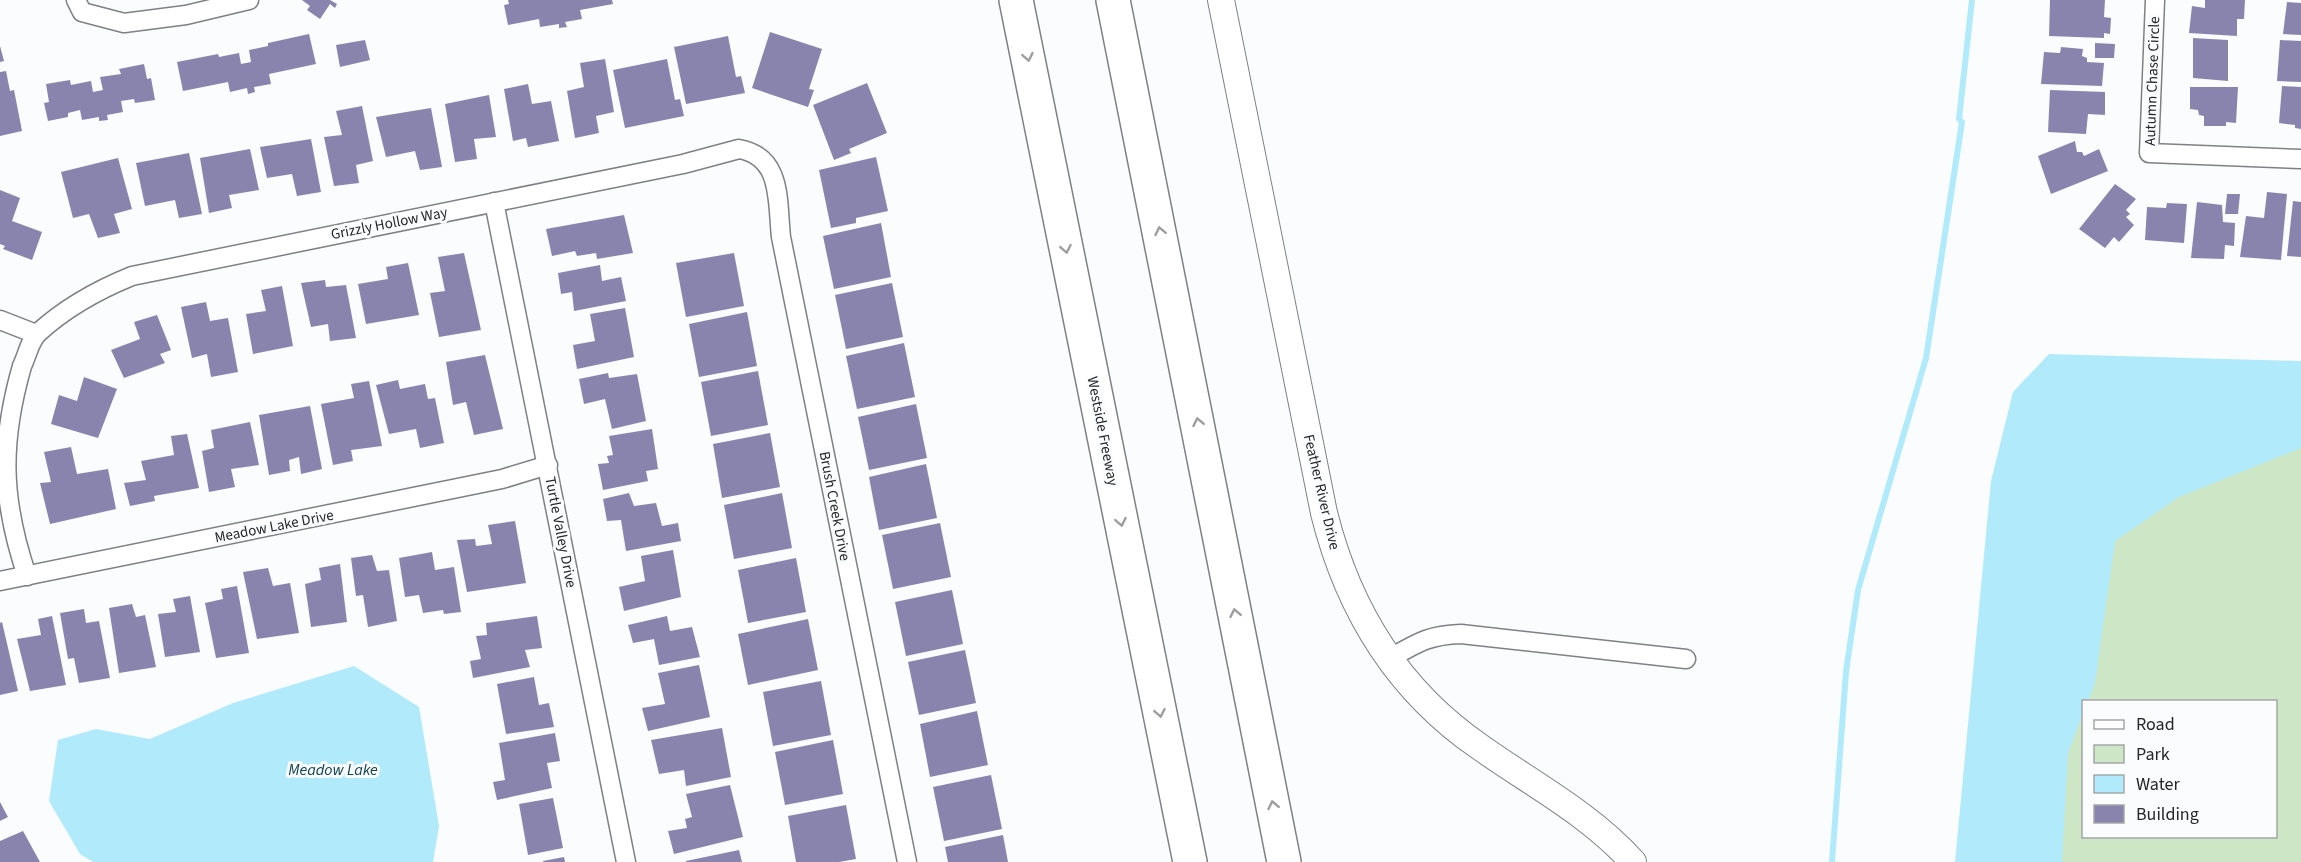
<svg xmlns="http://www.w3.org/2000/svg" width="2301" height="862" font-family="'Source Sans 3',sans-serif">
<rect width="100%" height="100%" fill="#fafcfe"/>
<path fill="#cde6c6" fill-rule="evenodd" d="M2301,422v440h-248l44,-340zM2084,702h192v134h-192z"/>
<g fill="#b1eafa">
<path d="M2049,354l252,7v87l-122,49 -64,44 -20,142 -7,18 -4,1 -1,11 -15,40 -6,109h-107l36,-381 22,-89z"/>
<path d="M354,666l65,41 20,119 -6,36h-340l-13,-8 -31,-53 9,-61 38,-11 54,10 83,-36z"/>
</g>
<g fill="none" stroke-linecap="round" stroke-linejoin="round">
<path stroke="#b1eafa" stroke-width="6" d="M1832,862l14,-190 12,-82 68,-232 36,-236 -3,-3 13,-119"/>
</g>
<g fill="#8984ae">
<path d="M302,0h28l7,4 -2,4 -5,-4 -10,15 -13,-9 3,-4z"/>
<path d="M508,0h104l1,4 -33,6 2,9 -17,3 2,5 -8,1v-4l-19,3 -1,-8 -31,6 -4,-20 5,-1z"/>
<path d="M2050,0h55l-1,17 7,1 -1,16 -6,-1v5l-55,-2z"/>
<path d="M2205,0h40l-1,19h-7v17l-48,-3 3,-27 13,2z"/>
<path d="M2287,2l14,1v32l-18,-1z"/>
<path d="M770,32l52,17 -13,40 5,1 -6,17 -56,-19z"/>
<path d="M309,34l7,30 -47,10 2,10 -17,3 1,5 -7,2 -1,-6 -17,4 -2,-10 -45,9 -6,-29 41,-8 1,3 20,-4 2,11 10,-2 -2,-12 19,-4v-3z"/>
<path d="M728,36l8,41 5,-1 4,17 -59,11 -12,-57z"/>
<path d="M2193,38l35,2v41l-35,-3z"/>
<path d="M365,40l5,20 -30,7 -4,-22z"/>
<path d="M2280,40l21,1v41l-24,-1z"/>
<path d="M2095,43l20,1 -1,14h-19z"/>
<path d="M0,46l4,15 -4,1z"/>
<path d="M2061,47l22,2 -1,7 5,2v4l17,1 -2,23 -61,-2 3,-32 16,1z"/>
<path d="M605,59l9,53 -18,4 3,17 -24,5 -8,-47 17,-4 -4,-24z"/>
<path d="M667,59l8,41 5,-1 4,17 -59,12 -12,-58z"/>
<path d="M144,64l3,15 4,-1 4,22 -20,3 -1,-4 -13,2 2,11 -16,3 1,5 -9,1v-4l-17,3 -2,-10 -12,3v4l-20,4 -4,-18 5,-1 -3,-18 24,-4 1,5 20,-4 2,11 10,-2 -3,-13 21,-3 -2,-5z"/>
<path d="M6,71l4,20 4,-1 8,41 -22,5v-64z"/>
<path d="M867,83l20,50 -38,16 2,4 -17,7 -21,-55z"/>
<path d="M528,84l4,20 19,-3 8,40 -31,6 -2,-9 -13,3 -9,-52z"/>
<path d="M2282,86l19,1v42l-6,-1v-3l-16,-2z"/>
<path d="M2190,87h48l-2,36 -10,-1v4h-22v-10l-5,-1 -1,-5 -8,-1z"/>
<path d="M2050,90l55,2v23l-17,-1 -2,20 -38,-2z"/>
<path d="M489,95l7,42 -22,2 3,20 -22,3 -10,-58z"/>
<path d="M362,106l11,55 -17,4 3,18 -25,3 -10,-49 18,-2 -6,-24z"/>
<path d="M431,108l11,59 -22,3 -5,-19 -29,6 -10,-40z"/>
<path d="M311,139l10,53 -24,4 -5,-22 -25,4 -7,-31z"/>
<path d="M2075,141l2,11h5l2,4 15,-7 9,22 -57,23 -13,-38z"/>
<path d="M250,149l9,41 -30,5 3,13 -23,5 -9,-55z"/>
<path d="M189,153l13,61 -23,4 -4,-18 -30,6 -9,-43z"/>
<path d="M876,157l12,54 -32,7v5l-25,5 -12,-58z"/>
<path d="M118,158l14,51 -18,5 6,19 -22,5 -9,-24 -16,4 -12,-46z"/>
<path d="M2115,184l21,15 -10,11 4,4 -4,3 8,8 -15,17 -5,-5 -9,11 -26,-19z"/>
<path d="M0,190l20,8 -8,23 30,11 -10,28 -29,-11 2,-3 -5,-2z"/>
<path d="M2267,192l20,2 -6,66 -41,-3 6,-41 18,2z"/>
<path d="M2227,194h13l-2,20h-13z"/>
<path d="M2293,201l8,1v55l-14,-1z"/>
<path d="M2197,202l25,3 1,17 12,1 -1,23 -9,-1 -1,14 -33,-1z"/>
<path d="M2167,203l20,1 -3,39 -39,-3 2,-33 19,1z"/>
<path d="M624,215l9,38 -36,6 -1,-6 -19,3 -2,-5 -23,5 -6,-27z"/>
<path d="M881,223l10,54 -57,12 -11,-53z"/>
<path d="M464,253l17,77 -42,7 -9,-44 15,-2 -7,-34z"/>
<path d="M734,253l10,53 -58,11 -10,-54z"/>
<path d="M408,263l11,52 -53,9 -8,-40 30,-5 -2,-12z"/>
<path d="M600,265l2,16 19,-4 5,24 -52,10 -2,-19 -11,2 -3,-21z"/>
<path d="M325,280l1,7 20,-2 10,53 -26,3 -2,-17 -17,3 -10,-44z"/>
<path d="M892,283l11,54 -57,12 -11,-54z"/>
<path d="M282,286l11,60 -40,8 -7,-40 20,-3 -5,-21z"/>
<path d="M206,302l4,19 18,-3 10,54 -27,5 -4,-23 -15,4 -11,-51z"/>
<path d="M625,308l9,49 -57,12 -4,-24 22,-4 -5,-27z"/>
<path d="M747,312l10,54 -58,11 -10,-53z"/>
<path d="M157,315l14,35 -11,4 5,9 -41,15 -13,-28 29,-11 -6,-17z"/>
<path d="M904,343l11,54 -58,12 -11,-53z"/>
<path d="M485,355l18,74 -29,6 -8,-33 -13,3 -7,-43z"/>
<path d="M758,371l10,54 -57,11 -10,-54z"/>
<path d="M608,373l1,5 28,-4 9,47 -34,8 -7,-30 -21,5 -5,-25z"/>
<path d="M84,377l33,12 -19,49 -47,-14 8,-29 18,6z"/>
<path d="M398,380l2,9 25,-5 3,15 7,-1 9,45 -24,5 -4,-19 -27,5 -13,-49z"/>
<path d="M369,381l13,65 -31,4 2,11 -20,4 -12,-61 33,-6 -3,-14z"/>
<path d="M916,404l11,54 -58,12 -11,-53z"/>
<path d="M310,406l12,63 -21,5 -2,-17 -10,3 1,11 -21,4 -10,-60z"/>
<path d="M250,422l9,43 -28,4 4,18 -26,5 -7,-41 12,-3 -3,-18z"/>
<path d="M652,429l6,40 -12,2 2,10 -45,9 -5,-26 11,-1 -2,-7 6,-1 -4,-19z"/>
<path d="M770,433l10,54 -58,11 -9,-54z"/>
<path d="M187,434l12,54 -45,8 1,5 -25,5 -6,-23 22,-3 -5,-19 33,-6 -3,-19z"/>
<path d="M71,447l6,27 31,-5 8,40 -66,15 -10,-41 11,-1 -7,-30z"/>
<path d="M926,464l11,54 -58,12 -10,-53z"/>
<path d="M629,493l5,13 22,-3 6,23 16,-3 3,18 -55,10 -5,-31 -14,1 -4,-22z"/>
<path d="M782,493l10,55 -58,11 -10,-54z"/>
<path d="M515,521l11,62 -59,9 -10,-52 18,-1 1,7 16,-2 -4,-19z"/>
<path d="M940,523l11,54 -58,12 -11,-54z"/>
<path d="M673,550l8,47 -57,14 -5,-24 26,-6 -4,-25z"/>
<path d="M432,552l3,18 19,-3 7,45 -17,2 -1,-4 -20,3 -4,-18 -14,2 -6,-39z"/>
<path d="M372,555l5,16 12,-1 8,51 -29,6 -5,-32 -7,1 -5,-38z"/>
<path d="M796,558l10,54 -58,11 -10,-53z"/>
<path d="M340,564l7,58 -36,5 -6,-43 16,-4 -2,-12z"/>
<path d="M268,568l5,18 17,-3 9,50 -42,6 -14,-67z"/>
<path d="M237,586l12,67 -33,5 -11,-55 18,-4 -2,-10z"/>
<path d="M952,590l11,54 -57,12 -11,-54z"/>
<path d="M190,596l10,56 -35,5 -7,-43 18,-2 -3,-13z"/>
<path d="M132,604l4,13 9,-2 11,52 -37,6 -10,-65z"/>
<path d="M84,609l2,14 13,-2 11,57 -31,5 -5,-25 -6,1 -8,-46z"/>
<path d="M52,616l14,69 -36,6 -13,-52 24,-4 -3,-16z"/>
<path d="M537,616l5,32 -17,2 5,17 -57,11 -3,-17 11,-2 -5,-23 11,-1 -1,-12z"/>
<path d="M667,616l3,15 22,-4 8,30 -41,8 -5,-26 -21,4 -5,-18z"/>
<path d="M808,619l10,51 -70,15 -10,-51z"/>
<path d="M2,622l16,69 -18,4v-72z"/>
<path d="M965,650l11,53 -57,12 -11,-53z"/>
<path d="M699,665l11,52 -62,14 -6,-23 23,-4 -7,-31z"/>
<path d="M534,677l5,28 10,-2 5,24 -48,7 -9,-50z"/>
<path d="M821,681l10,54 -58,11 -10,-54z"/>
<path d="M977,711l11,54 -58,12 -10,-53z"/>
<path d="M722,728l9,49 -45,9 -2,-16 -25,4 -8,-34z"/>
<path d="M555,733l5,28 -13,2 5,25 -55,12 -4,-18 12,-2 -6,-37z"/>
<path d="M833,740l10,54 -58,11 -10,-53z"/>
<path d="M991,775l11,54 -58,12 -11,-54z"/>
<path d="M730,785l13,52 -69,17 -6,-23 19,-3 -2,-9 7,-2 -6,-23z"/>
<path d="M553,798l10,50 -35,7 -9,-51z"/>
<path d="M0,802l8,15 -8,4z"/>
<path d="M846,805l10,54 -17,3h-43l-8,-46z"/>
<path d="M23,831l17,31h-40v-21z"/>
<path d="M1003,835l5,27h-60l-3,-15z"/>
<path d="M739,850l3,12h-56v-1z"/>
<path d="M564,857l1,5h-22v-1z"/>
</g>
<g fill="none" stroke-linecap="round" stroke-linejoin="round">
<defs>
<g id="street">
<path d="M76,0l6,12 42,11 62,-8 63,-15"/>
<path d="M2155,0l-6,153 152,6"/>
<path d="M494,202l132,660"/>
<path d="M0,320l36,14"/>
<path d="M27,576c-26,-77 -27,-133 -5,-210 5,-10 8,-26 16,-33 26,-24 62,-44 94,-57l551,-112 56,-15c44,8 38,53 42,88l126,625"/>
<path d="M0,581l502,-102 46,-14"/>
<path d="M1389,659c28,-16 39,-24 72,-25l225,25"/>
</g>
<path id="secondary" d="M1221,0l103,513c24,96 73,177 156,234 52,37 110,67 153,115"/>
<g id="highway">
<path d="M1016,0l174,862"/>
<path d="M1113,0l171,862"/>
</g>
</defs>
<use href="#street" stroke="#7f8083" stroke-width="21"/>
<use href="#secondary" stroke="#7f8083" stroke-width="28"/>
<use href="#highway" stroke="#7f8083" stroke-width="36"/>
<use href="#street" stroke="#fff" stroke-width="18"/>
<use href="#secondary" stroke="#fff" stroke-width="26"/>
<use href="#highway" stroke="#fff" stroke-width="33"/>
</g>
<defs><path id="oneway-chevron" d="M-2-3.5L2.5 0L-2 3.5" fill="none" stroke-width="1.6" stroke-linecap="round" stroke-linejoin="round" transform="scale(1.5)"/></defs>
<g stroke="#9d9d9e">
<use href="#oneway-chevron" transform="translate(1028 57) rotate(79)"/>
<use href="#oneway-chevron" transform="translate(1160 231) rotate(-102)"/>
<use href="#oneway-chevron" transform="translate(1066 249) rotate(79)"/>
<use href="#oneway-chevron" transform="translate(1198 422) rotate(-101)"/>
<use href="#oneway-chevron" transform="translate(1121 522) rotate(79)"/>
<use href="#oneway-chevron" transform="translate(1235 613) rotate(-101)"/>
<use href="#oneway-chevron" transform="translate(1160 713) rotate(79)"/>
<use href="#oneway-chevron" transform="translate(1273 805) rotate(-101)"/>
</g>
<g text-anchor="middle" stroke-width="6" stroke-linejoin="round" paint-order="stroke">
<g font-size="15" fill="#252627" stroke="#fafcfe">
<text transform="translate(2152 81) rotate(-88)" y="5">Autumn Chase Circle</text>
<text transform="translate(389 223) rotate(-11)" y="5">Grizzly Hollow Way</text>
<text transform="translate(1103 431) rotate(79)" y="5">Westside Freeway</text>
<text transform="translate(1322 492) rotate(77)" y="5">Feather River Drive</text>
<text transform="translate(835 506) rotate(79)" y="5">Brush Creek Drive</text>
<text transform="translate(274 526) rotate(-11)" y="5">Meadow Lake Drive</text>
<text transform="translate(561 532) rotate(79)" y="5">Turtle Valley Drive</text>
</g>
<g font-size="16" font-style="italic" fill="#0f424d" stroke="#fafcfe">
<text x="333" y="775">Meadow Lake</text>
</g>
</g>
<rect x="2082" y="700" width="195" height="138" fill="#fafcfe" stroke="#a5a6a8" stroke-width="1.5"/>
<rect x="2094" y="720" width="30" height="9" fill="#ffffff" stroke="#a5a6a8" stroke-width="1.5"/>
<text x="2136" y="730" font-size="18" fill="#252627">Road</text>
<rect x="2094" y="745" width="30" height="18" fill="#cde6c6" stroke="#a5a6a8" stroke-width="1.5"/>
<text x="2136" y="760" font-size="18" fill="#252627">Park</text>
<rect x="2094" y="775" width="30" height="18" fill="#b1eafa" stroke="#a5a6a8" stroke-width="1.5"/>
<text x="2136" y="790" font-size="18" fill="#252627">Water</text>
<rect x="2094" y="805" width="30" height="18" fill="#8984ae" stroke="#a5a6a8" stroke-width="1.5"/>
<text x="2136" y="820" font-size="18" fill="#252627">Building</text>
</svg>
